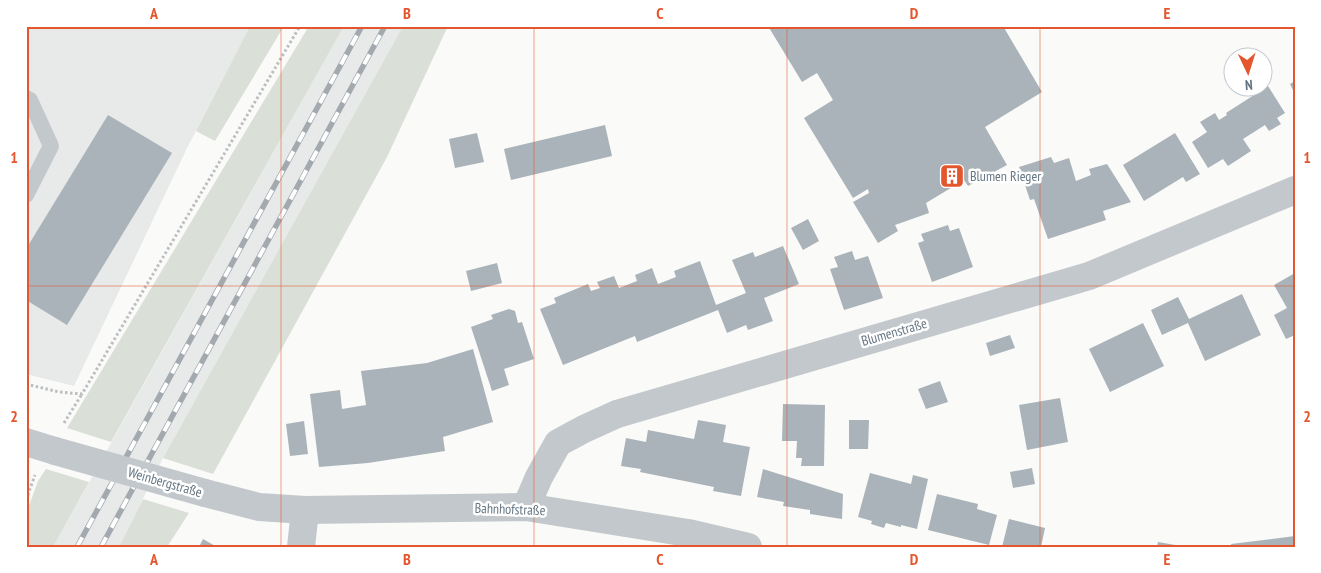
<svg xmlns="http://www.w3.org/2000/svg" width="1321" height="573" font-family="'PT Sans Narrow',sans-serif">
<rect width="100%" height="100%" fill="#fafaf8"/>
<g fill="#e8e9e9">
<path d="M26,26h224l-63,122 -113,238 -48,-12z"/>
<path d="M344,26h59l-240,432 -44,89h-66z"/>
</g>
<g fill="#dadfd7">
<path d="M250,26h34l-69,115 -19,-10z"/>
<path d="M309,26h35l-233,416 -44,-14z"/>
<path d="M403,26h45l-61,131 -174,317 -50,-16z"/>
<path d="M46,469l43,13 -36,65h-27v-33l12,-33z"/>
<path d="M143,499l46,14 -22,34h-48z"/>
</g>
<g fill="#aab3b9">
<path d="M768,26h235l39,66 -57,35 22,38 -39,21 -4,-6 -38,23 3,10 -34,12 3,6 -20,12 -25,-41 16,-9 -1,-4 -15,9 -49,-80 29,-18 -16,-27 -15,9z"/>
<path d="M1295,81v13l-5,-10z"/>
<path d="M1268,86l17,27 -8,5 4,6 -12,7 -4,-6 -22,14 8,12 -23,15 -5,-7 -15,9 -16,-26 15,-10 -7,-10 15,-9 4,7 8,-5 -1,-2z"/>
<path d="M108,115l64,38 -105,172 -41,-25v-51z"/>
<path d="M605,125l7,31 -101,24 -7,-31z"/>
<path d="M477,133l7,29 -29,6 -6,-29z"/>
<path d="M1175,133l25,41 -14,8 -3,-5 -39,24 -21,-36z"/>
<path d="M1051,157l3,6 15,-5 7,23 15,-6 -2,-6 18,-5 24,38 -28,9 3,9 -58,19 -14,-40 -4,1 -11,-33z"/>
<path d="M808,219l11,22 -16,9 -12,-22z"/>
<path d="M948,225l2,6 9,-3 14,39 -41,15 -14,-39 6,-2 -3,-7z"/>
<path d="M783,246l16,38 -35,14 9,23 -25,9 -2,-5 -19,8 -9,-23 -81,32 -2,-6 -72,29 -23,-56 16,-6 -2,-5 34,-14 3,7 9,-3 -3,-6 17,-6 5,12 18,-7 -2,-6 17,-7 6,16 18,-7 -2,-6 26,-10 16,44 30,-12 -14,-33 21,-8 2,5z"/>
<path d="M852,251l3,9 13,-4 15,42 -39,12 -14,-41 8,-2 -4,-10z"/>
<path d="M497,263l5,20 -31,8 -5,-20z"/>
<path d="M1295,273v62l-9,4 -12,-24 13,-7 -13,-23z"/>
<path d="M1242,294l19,41 -56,26 -17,-38 -26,12 -11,-25 27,-13 11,22z"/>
<path d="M509,309l6,2 3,12 4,-1 12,37 -30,10 5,16 -17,6 -21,-64 22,-8 -2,-4z"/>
<path d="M1143,323l21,43 -54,26 -21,-43z"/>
<path d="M1010,335l5,13 -25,8 -4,-13z"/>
<path d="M473,349l20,73 -50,15 2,14 -77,12 -49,4 -9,-73 30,-4 2,19 24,-4 -5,-34 66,-8z"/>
<path d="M940,381l8,21 -22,7 -8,-20z"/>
<path d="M1060,398l8,44 -41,8 -8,-45z"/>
<path d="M783,404l42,1 -1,61h-23l1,-8h-6l1,-17h-15z"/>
<path d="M698,420l28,5 -3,17 27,5 -9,49 -28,-5 1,-4 -74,-15 1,-3 -20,-3 5,-28 20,4 2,-12 46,9z"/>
<path d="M849,420h20l-1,29h-19z"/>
<path d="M304,421l4,33 -18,2 -4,-32z"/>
<path d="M1032,468l3,16 -22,4 -3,-16z"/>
<path d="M763,469l80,25 -1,25 -32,-5v-4l-27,-4 1,-4 -27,-5z"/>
<path d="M870,473l41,11 2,-9 15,4 -11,50 -16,-4v2l-15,-4 -2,5 -13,-4 1,-3 -14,-4z"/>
<path d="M937,494l41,10 -1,5 20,6 -8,30 -61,-15z"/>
<path d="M1009,519l36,9 -4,19h-39z"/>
<path d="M1295,536v11h-63l-1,-3z"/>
<path d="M203,539l14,8h-18z"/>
<path d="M1158,542l23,4 -1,1h-23z"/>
</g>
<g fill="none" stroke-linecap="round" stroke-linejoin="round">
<g stroke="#bbbfc2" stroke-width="3" stroke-dasharray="2.5 2.5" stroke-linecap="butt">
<path d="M26,384l33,8 23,2 218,-368"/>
<path d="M64,423l18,-29"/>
<path d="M26,500l9,-25"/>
</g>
<path stroke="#c3c8cc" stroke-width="16" d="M26,98l4,2 21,46 -25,49"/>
<g stroke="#c3c8cc" stroke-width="28">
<path d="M526,507l13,-30 19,-34 26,-14 33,-15 472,-138 206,-86"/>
<path d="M301,547l4,-37"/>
</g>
<g stroke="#c3c8cc" stroke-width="28">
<path d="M26,442l29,9"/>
<path d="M205,493l54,14 46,3 221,-3 162,26 60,14"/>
</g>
<defs>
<g id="rail">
<path d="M77,547l285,-521"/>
<path d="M101,547l284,-521"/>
</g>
</defs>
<use href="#rail" stroke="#a2aab0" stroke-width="5.5"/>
<use href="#rail" stroke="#fff" stroke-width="4" stroke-dasharray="11" stroke-linecap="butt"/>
<path stroke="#c3c8cc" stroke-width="28" d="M55,451l150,42"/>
</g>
<path fill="none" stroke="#e4572e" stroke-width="1" stroke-opacity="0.55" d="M281,26v521M534,26v521M787,26v521M1040,26v521M26,286h1269"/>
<defs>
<symbol id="building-square" viewBox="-11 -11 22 22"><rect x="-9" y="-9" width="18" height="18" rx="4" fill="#e4572e" stroke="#fff"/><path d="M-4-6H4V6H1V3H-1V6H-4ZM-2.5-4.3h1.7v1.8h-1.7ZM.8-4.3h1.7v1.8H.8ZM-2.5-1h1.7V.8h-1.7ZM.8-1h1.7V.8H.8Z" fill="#fff"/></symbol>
</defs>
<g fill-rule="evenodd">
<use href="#building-square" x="938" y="162" width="28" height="28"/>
</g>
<g text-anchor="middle" stroke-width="5" stroke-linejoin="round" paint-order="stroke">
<g font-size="14" fill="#657683" stroke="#fff" text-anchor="start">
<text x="970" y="181">Blumen Rieger</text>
</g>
<g font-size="14" fill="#657683" stroke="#fff">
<text transform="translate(894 332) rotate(-16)" y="5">Blumenstraße</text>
<text transform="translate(165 482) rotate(16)" y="5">Weinbergstraße</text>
<text transform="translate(510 509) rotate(2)" y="5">Bahnhofstraße</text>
</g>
</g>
<rect width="1321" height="573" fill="none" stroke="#ffffff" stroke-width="55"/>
<g transform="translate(1248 72) rotate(176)"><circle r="24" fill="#ffffff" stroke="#c1c8cd"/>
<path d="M0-4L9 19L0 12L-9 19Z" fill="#e4572e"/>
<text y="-8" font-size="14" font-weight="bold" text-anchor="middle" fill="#657683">N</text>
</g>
<rect x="28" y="28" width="1266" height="518" fill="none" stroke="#e4572e" stroke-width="2"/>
<g font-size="16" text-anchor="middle" font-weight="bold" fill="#e4572e">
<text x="154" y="19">A</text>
<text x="407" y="19">B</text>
<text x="660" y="19">C</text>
<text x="914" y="19">D</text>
<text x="1167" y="19">E</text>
<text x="14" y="163">1</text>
<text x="1307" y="163">1</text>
<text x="14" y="422">2</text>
<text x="1307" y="422">2</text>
<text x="154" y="565">A</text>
<text x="407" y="565">B</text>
<text x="660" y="565">C</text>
<text x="914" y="565">D</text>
<text x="1167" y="565">E</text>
</g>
</svg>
